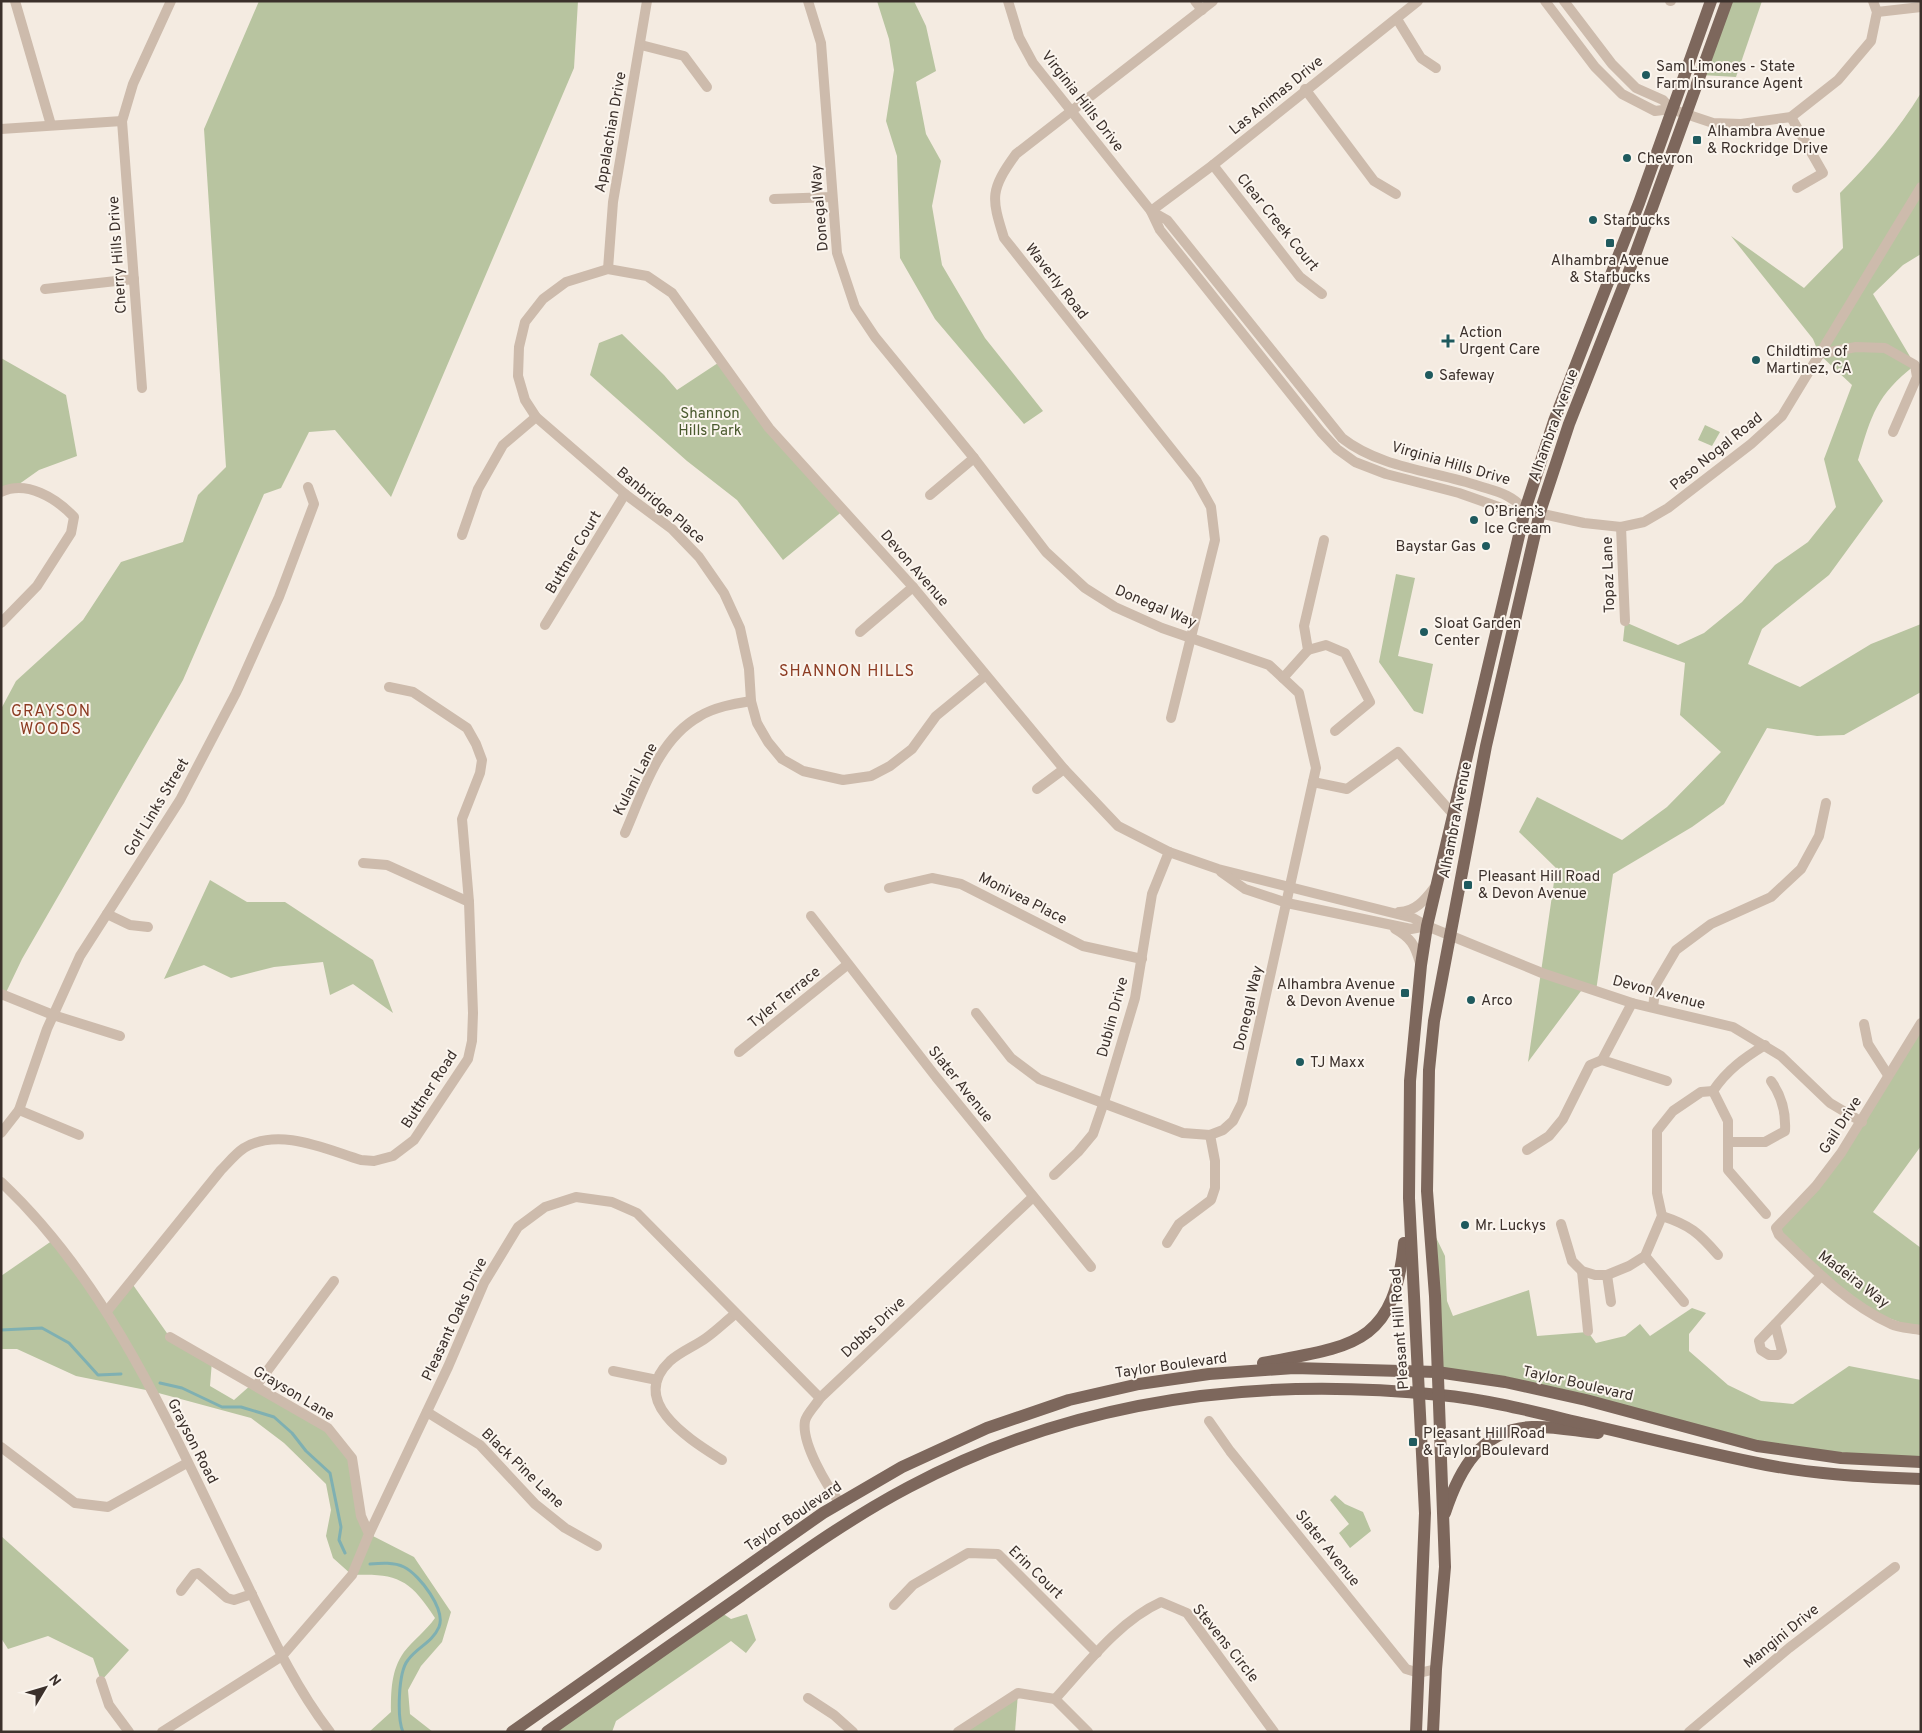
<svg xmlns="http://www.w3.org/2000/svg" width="1922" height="1733" font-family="Overpass,sans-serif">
<rect width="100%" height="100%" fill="#f4ebe1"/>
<g fill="#b8c4a0">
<path d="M259,1h319l-4,67 -183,429 -56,-67 -26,2 -28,56 -17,6 -81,186 -161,279 -21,44v-294l15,-28 67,-61 38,-58 62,-20 15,-47 28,-28 -22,-338z"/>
<path d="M877,1h37l12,25 10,45 -20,11 10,52 15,27 -9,45 10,59 43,73 58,73 -19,13 -89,-105 -35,-61 -3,-102 -11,-35 8,-51 -5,-31z"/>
<path d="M1727,1h35l-26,76 -35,-2z"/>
<path d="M1921,93v161l-18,11 -30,29 42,71c-39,31 -43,49 -57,95l25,41 -54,74 -67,54 -14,35 52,23 71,-43 50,-20v68l-77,43 -27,1 -50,-8 -43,76 -32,23 -79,47 -17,117 -12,-4 -56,75 28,-194 -37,-36 18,-35 85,43 45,-33 54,-55 -41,-37 5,-52 -62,-22 2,-19 53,23 26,-12 38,-31 33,-37 33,-23 28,-35 -12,-48 28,-74 -33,-31 -6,-15 -82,-103 73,52 39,-40 -3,-55c31,-31 58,-63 81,-100z"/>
<path d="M622,334l42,41 13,15 44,-29 48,67 75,82 -61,50 -46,-60 -50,-39 -97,-86 9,-32z"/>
<path d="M1,358l65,37 11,61 -38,14 -24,17 -14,5z"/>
<path d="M1705,425l15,7 -8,14 -14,-6z"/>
<path d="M1396,574l19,4 -17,78 35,8 -10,50 -9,-3 -35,-49z"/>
<path d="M210,880l37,22h38l88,58 20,53 -40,-29 -23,11 -7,-33 -49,5 -43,11 -27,-13 -40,14z"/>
<path d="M1921,1023v123l-48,66 48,36v82l-57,-21 -85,-74 4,-15 33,-34z"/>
<path d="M1430,1225l15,31 2,45 6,15 76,-26 8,46 51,-4 8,11 29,-7 15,-12 10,12 42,-28 14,5 -17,21v17l39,34 33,16 32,3 56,-38 72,14v82l-164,-16 -171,-46 -149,-28z"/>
<path d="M56,1238l51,73 24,-29 38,54 43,25 -2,25 24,14 18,-16 76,44 24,30 17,76 45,23 37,55 -9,30 -21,24 -13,24 2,24 23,18h-64l22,-20c0,-20 0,-42 13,-60 9,-12 22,-21 31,-34 -25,-39 -38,-45 -83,-43l-19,-17 -7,-22 5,-26 -5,-26 -42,-41 -33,-25 -100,-27 -75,-15 -59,-27h-16v-73z"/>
<path d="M1335,1495l10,9 18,8 8,19 -21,17 -11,-15 10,-9 -19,-24z"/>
<path d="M1,1536l128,114 -28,31 -8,-23 -45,-22 -40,13 -7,-11z"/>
<path d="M719,1611l12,8 16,-5 9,26 -10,13 -15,-12 -115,80 -4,11h-65z"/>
<path d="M1018,1693l-3,39h-57z"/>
</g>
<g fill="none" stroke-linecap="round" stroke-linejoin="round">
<g stroke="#7fb0b2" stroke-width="3">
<path d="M1,1330l41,-2 27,15 29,32 23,-1"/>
<path d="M160,1383l22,5 40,19h19l33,10 18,16 14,18 24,22 11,54 -2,13 6,13"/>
<path d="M370,1564c11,-1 24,-2 34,3 16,8 42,43 35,60 -7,16 -22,20 -31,33 -10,12 -11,58 -5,72"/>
</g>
<g stroke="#cdbbac" stroke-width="10">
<path d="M15,1l36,124"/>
<path d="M808,1l13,42 16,210 18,54 20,30 99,121 72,94 39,36 30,19 47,21 107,37 30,28 17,75 -74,335 -9,18 -10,9 -13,5 -27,-2 -144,-54 -28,-21 -35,-45"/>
<path d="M1008,1l11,36 14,26 118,148 62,-46 205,-164"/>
<path d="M1195,1l7,9"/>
<path d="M1545,1l50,66 27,27 33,17 16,-2 42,14 28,1 50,-7 47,-37 33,-39 6,-29 -4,-11"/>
<path d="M1564,1l48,63 24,24 27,12 8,9"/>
<path d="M1670,1h1"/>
<path d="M1877,12l44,-5"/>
<path d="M1397,19l24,39 15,10"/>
<path d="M641,45l43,11 23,31"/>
<path d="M1305,89l69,92 22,13"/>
<path d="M1791,117l32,56 -26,15"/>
<path d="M1,129l121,-8"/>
<path d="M1213,165l87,112 22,17"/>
<path d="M774,199l58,-2"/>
<path d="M608,269l5,-67 34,-201"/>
<path d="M45,289l89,-10"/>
<path d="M1819,354l37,-7 29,1 30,17 2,12 -24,55"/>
<path d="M142,388l-20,-267 11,-37 38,-83"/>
<path d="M1,492c26,-12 55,6 73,25l-3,16 -34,53 -36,37"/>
<path d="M930,495l44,-37"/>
<path d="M1525,510c-14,-16 -27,-18 -46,-24 -45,-15 -99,-18 -137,-48l-175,-218 -16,-9 9,19 161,202 16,17 18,13 31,12 73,19 51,18 15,-1 59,13 37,4 23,-5 24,-14 83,-64 31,-28 139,-229"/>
<path d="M1621,527l4,94"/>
<path d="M462,535l16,-46 25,-44 33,-28"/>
<path d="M545,625l80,-131"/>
<path d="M860,632l53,-45"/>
<path d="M1308,650l18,-5 19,8 25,49 -35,29"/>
<path d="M986,675l-50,41 -24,33 -22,17 -19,10 -28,4 -40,-9 -21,-12 -14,-17 -11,-19 -6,-22 -2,-32 -9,-41 -16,-35 -25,-36 -27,-28 -47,-35 -89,-77 -11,-17 -7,-24 1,-29 6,-25 18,-23 23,-17 42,-13 39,7 25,17 97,135 144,159 73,88 78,94 54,57 51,26 49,17 195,49 14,8 115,47 90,30 101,24 48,29 49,47 32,19"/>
<path d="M1283,678l25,-28 -4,-24 20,-86"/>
<path d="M1171,718l44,-178 -4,-33 -15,-27 -192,-242c-13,-41 -14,-48 12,-84l197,-153"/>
<path d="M1313,782l34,7 51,-37 54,61"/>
<path d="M1037,789l27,-20"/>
<path d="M625,833c18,-41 33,-94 75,-117 15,-9 33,-12 51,-15"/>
<path d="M363,863l24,2 82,37"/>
<path d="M1221,872l24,17 42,14 124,26 16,-3"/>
<path d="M889,888l43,-10 29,6 122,62 59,13"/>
<path d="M1399,912c16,0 26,-12 35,-24"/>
<path d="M107,914l23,11 18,2"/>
<path d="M811,916l125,161 155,190"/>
<path d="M1395,929c16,9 20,16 25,34"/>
<path d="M1,994l52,21 67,21"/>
<path d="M1632,1003l-30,57 65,21"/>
<path d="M1653,1007l3,-23 20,-34 35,-26 60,-27 30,-28 18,-33 7,-33"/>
<path d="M1921,1023l-80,130 -25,33 -40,42 3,7c33,32 68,69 112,89 8,4 20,4 30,6"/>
<path d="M1864,1024l4,20 20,31"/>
<path d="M1765,1045c-21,13 -38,25 -52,46l15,30v49l38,44"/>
<path d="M739,1052l108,-87"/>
<path d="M19,1110l60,25"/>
<path d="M1,1133l18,-23 28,-81 33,-73 100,-156 56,-107 43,-96 35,-93 -6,-17"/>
<path d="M1729,1142h36l20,-11c1,-18 -3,-35 -14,-50"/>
<path d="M1527,1150l22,-14 14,-17 27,-54 12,-5"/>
<path d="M1054,1175l24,-23 15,-18 11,-32 31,-104 17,-104 17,-42"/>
<path d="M1,1182c115,108 175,259 244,398 25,52 49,106 85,152"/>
<path d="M1662,1216c28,9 37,17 56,39"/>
<path d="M1561,1224l11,37 10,10 13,4h12l22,-9 16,-10 17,-40 -5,-23v-62l16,-20 28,-19 12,-1"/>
<path d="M1167,1243l12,-19 32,-24 4,-12v-27l-5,-26"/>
<path d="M1645,1256l39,46"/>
<path d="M1582,1271l6,60"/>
<path d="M1607,1275l4,27"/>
<path d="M107,1311l114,-141c7,-7 14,-16 23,-22 35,-21 81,1 117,12l13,1 19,-5 21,-16 54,-81 4,-18 1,-28 -4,-111 -7,-83 18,-46 2,-13 -6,-16 -9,-16 -54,-36 -24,-5"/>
<path d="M1775,1324l7,27 -4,4h-9l-8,-5 -2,-9 62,-65"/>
<path d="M613,1371l44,9"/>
<path d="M256,1386l78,-105"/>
<path d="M427,1412l53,33 55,59 30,24 32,18"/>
<path d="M1209,1421l21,30 176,218 13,4 17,-4"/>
<path d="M1,1447l74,56 33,4 79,-44"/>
<path d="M722,1460c-31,-20 -95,-58 -52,-99 10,-9 25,-15 36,-23 10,-7 19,-16 29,-24"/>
<path d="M840,1503c-13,-17 -39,-60 -35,-82 2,-8 11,-16 15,-23l213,-201"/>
<path d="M369,1534l79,-167 36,-84 34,-56 27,-20 31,-10 36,5 25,11 183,185"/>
<path d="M181,1591l13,-17 4,-1 29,25 7,2 18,-6"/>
<path d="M894,1605l19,-20 55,-32 30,1 99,99"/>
<path d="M101,1681l8,24 20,27"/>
<path d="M808,1698l26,17 19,17"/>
<path d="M162,1732l120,-76 70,-81 17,-41 -8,-18 -9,-58 -24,-30 -158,-91"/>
<path d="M958,1732l60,-39 37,6"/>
<path d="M1088,1732l-33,-33c31,-34 64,-78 106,-97l26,11 87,119"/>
<path d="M1689,1732l100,-84 106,-81"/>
</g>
<g stroke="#7d675c" stroke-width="12">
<path d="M1263,1363c89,-17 131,-17 141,-120"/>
<path d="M1445,1513c14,-43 36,-84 87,-86 22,-1 44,4 66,6"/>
<path d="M512,1732l311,-219 79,-46 85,-39 82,-28 70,-16 70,-10 85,-6 143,4 68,10 81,18 171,46 84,12 80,4"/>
<path d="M547,1732c65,-46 129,-91 194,-136 55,-39 109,-78 168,-109 165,-88 347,-111 531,-92 42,4 83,14 124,24 62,14 125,30 188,43 55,12 112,15 169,17"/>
<path d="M1416,1732l9,-219 -16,-315 1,-117 11,-116 6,-39 98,-416 29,-89 85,-218 72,-202"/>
<path d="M1433,1732l3,-63 9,-102 -10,-271 -8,-105 2,-121 5,-49 52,-275 54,-234 29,-88 58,-147 100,-276"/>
</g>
</g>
<g fill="#1f5a5e" stroke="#fbf5ee" stroke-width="2">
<circle cx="1646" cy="75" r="5"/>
<rect x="1692" y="135" width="10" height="10" rx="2.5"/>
<circle cx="1627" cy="158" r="5"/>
<circle cx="1593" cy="220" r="5"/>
<rect x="1605" y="238" width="10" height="10" rx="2.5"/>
<path d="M1445.5 333.5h5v5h5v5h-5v5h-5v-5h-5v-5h5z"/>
<circle cx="1756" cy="360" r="5"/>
<circle cx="1429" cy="375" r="5"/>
<circle cx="1474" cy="520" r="5"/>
<circle cx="1486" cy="546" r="5"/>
<circle cx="1424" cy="632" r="5"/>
<rect x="1463" y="880" width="10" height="10" rx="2.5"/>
<rect x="1400" y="988" width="10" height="10" rx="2.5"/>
<circle cx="1471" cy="1000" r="5"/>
<circle cx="1300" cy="1062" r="5"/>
<circle cx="1465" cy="1225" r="5"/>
<rect x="1408" y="1437" width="10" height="10" rx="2.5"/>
</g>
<g text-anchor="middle" stroke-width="4" stroke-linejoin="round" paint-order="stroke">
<g font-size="15" fill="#3b302b" stroke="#fbf5ee" text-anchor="start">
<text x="1656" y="71">Sam Limones - State<tspan x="1656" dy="17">Farm Insurance Agent</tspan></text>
<text x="1707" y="136">Alhambra Avenue<tspan x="1707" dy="17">&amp; Rockridge Drive</tspan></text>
<text x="1637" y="163">Chevron</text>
<text x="1603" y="225">Starbucks</text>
<text x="1610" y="265" text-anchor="middle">Alhambra Avenue<tspan x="1610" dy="17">&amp; Starbucks</tspan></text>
<text x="1459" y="337">Action<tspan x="1459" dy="17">Urgent Care</tspan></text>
<text x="1766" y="356">Childtime of<tspan x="1766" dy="17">Martinez, CA</tspan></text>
<text x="1439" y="380">Safeway</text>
<text x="1484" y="516">O’Brien’s<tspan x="1484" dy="17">Ice Cream</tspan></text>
<text x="1476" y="551" text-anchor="end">Baystar Gas</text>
<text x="1434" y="628">Sloat Garden<tspan x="1434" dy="17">Center</tspan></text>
<text x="1478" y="881">Pleasant Hill Road<tspan x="1478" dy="17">&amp; Devon Avenue</tspan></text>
<text x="1395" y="989" text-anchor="end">Alhambra Avenue<tspan x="1395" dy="17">&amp; Devon Avenue</tspan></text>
<text x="1481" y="1005">Arco</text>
<text x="1310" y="1067">TJ Maxx</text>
<text x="1475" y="1230">Mr. Luckys</text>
<text x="1423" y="1438">Pleasant Hill Road<tspan x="1423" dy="17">&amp; Taylor Boulevard</tspan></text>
</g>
<g font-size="15" fill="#3b302b" stroke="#fbf5ee">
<text transform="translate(1276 95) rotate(-39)" y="5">Las Animas Drive</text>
<text transform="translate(1083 101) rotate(52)" y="5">Virginia Hills Drive</text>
<text transform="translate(610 132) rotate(-80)" y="5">Appalachian Drive</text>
<text transform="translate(819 208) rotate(-95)" y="5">Donegal Way</text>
<text transform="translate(1278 222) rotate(51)" y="5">Clear Creek Court</text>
<text transform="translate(117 255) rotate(-94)" y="5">Cherry Hills Drive</text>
<text transform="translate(1057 281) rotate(52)" y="5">Waverly Road</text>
<text transform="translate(1553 425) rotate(-70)" y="5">Alhambra Avenue</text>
<text transform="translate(1716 451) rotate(-39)" y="5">Paso Nogal Road</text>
<text transform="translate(1451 463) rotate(16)" y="5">Virginia Hills Drive</text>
<text transform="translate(661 505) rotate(40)" y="5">Banbridge Place</text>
<text transform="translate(573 552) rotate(-59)" y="5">Buttner Court</text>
<text transform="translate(915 568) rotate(49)" y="5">Devon Avenue</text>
<text transform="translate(1608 575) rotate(-92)" y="5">Topaz Lane</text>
<text transform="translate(1156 606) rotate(23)" y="5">Donegal Way</text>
<text transform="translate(635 779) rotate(-63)" y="5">Kulani Lane</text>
<text transform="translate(156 807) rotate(-59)" y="5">Golf Links Street</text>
<text transform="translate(1455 820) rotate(-79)" y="5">Alhambra Avenue</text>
<text transform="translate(1023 898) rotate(27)" y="5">Monivea Place</text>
<text transform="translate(1659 992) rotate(15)" y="5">Devon Avenue</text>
<text transform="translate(784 997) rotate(-39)" y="5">Tyler Terrace</text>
<text transform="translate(1248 1008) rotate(-77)" y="5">Donegal Way</text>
<text transform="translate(1112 1017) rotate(-75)" y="5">Dublin Drive</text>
<text transform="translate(961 1084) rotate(51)" y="5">Slater Avenue</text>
<text transform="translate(429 1089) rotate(-57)" y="5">Buttner Road</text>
<text transform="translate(1840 1125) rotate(-57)" y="5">Gail Drive</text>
<text transform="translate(1854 1279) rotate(37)" y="5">Madeira Way</text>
<text transform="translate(454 1319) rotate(-65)" y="5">Pleasant Oaks Drive</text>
<text transform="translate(873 1327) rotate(-43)" y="5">Dobbs Drive</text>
<text transform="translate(1399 1329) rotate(-94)" y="5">Pleasant Hill Road</text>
<text transform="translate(1171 1365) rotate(-8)" y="5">Taylor Boulevard</text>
<text transform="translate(1578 1383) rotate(13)" y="5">Taylor Boulevard</text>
<text transform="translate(294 1393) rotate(31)" y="5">Grayson Lane</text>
<text transform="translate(193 1441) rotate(63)" y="5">Grayson Road</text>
<text transform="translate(523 1468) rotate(44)" y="5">Black Pine Lane</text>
<text transform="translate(793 1516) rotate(-34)" y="5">Taylor Boulevard</text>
<text transform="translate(1328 1548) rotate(51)" y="5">Slater Avenue</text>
<text transform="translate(1036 1572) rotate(44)" y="5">Erin Court</text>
<text transform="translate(1781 1636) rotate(-39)" y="5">Mangini Drive</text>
<text transform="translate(1226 1643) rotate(51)" y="5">Stevens Circle</text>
</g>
<g font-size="15" fill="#4a5a2e" stroke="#fbf5ee">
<text x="710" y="418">Shannon<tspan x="710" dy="17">Hills Park</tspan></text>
</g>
<g font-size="16" letter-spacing="1" fill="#8c3b22" stroke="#fbf5ee">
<text x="847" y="676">SHANNON HILLS</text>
<text x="51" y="716">GRAYSON<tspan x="51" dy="18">WOODS</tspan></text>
</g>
</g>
<rect width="1922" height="1733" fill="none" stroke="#3b302b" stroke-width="5"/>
<g transform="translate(45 1688) rotate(52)" stroke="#fbf5ee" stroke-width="4" paint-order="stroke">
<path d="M0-4L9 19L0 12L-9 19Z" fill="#3b302b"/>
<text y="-8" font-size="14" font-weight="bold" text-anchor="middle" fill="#3b302b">N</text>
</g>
</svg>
